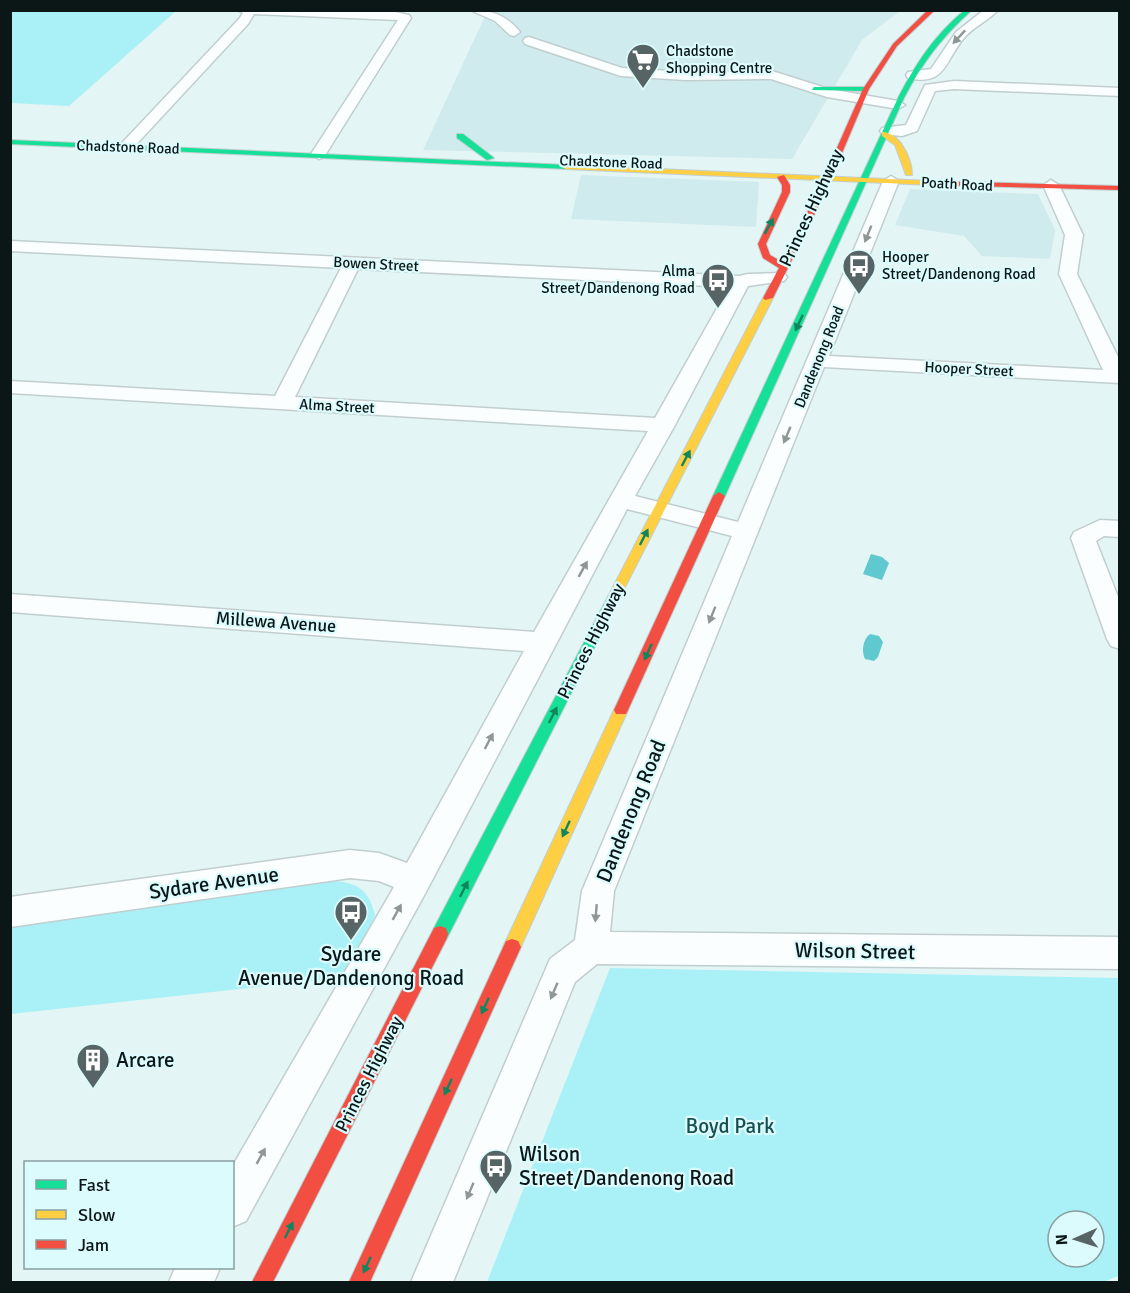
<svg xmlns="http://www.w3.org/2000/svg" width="1130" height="1293" font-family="Signika,sans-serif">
<rect width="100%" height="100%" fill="#e4f5f5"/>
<g fill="#cfebed">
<path d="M468,11h432l-38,29 -70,119 -369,-9 62,-134z"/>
<path d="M581,175l178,7 -3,45 -185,-8z"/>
<path d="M910,189l128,5 17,36 -5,29 -68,-3 -18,-20 -69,-11z"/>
</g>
<g fill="#a9f1f6" fill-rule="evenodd">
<path d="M10,11l1,-1 165,1 -107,95 -58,-3z"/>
<path d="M319,880c31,1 49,3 56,36l-33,62 -331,36 -1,-93z"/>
<path d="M610,968l509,10v298l-16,6h-616zM1058,1221h36v36h-36z"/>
</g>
<g fill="#60c9cf">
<path d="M871,554l11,3 7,6 -7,17 -19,-6z"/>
<path d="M870,634l9,2 4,6 -5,15 -4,4 -9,-2c-4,-8 -2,-20 5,-25z"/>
</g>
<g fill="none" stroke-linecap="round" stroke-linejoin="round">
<defs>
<g id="street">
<path d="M237,10l158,2 14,3 2,3 -87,139 -5,2 -8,-5 87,-134 -144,-6 -6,10 -117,126h-10l-3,-3 3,-3 118,-125 4,-6z"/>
<path d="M470,10c22,0 36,5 50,22l-6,4 -4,-1 -15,-14z"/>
<path d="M984,10h14c-10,11 -25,17 -34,28 -19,22 -18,49 -56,40l-2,-3 2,-3 23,-3 25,-37z"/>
<path d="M529,37l93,31 64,4 86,-1 57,18 69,12 7,4 -7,4 -71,-12 -56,-18 -85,1 -65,-4 -96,-32 -2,-3 2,-3z"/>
<path d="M954,81l166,7v8l-166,-7 -19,2 -18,40 -15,5 -20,-2 -2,-3 2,-3 24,-3 19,-40z"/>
<path d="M891,176l8,5 -70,175 274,14 -44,-96 6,-39 -22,-50 8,-5 8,5 24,50 -6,39 43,87v22l-296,-16 -210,524 -4,41 510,5v32l-523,-5 -22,18 -122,300h-42l139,-323 25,-19 7,-49 150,-355 -105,-27 -200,381 -181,331 -14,6v-60l162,-280 -15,-6 -29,-3 -340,49v-30l340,-47 29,3 28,10 117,-212 -514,-39v-18l524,38 114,-201 -638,-38v-12l265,15 66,-128 -331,-17v-10l729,35 9,-2 36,-1 3,4 -3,4 -36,5 -73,139 -40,71 103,26 145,-341zM358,269l371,18 -74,131 -360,-21z"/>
<path d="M1100,520l20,1v16l-16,-1 -8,5 24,61v47l-9,-3 -4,-7 -36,-101 3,-6z"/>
<path d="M175,1268h45l-6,14h-45z"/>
</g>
<g id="fast">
<path d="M965,10h7c-31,28 -49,52 -68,88l-179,398 -6,4 -4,-1 -2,-3 185,-398c17,-33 37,-64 67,-88z"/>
<path d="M814,87h52l3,2 -3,2 -54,-1z"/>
<path d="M457,134h6l31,24 -7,2 -30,-22z"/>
<path d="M10,140l558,25 4,2 -4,2 -558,-25z"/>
<path d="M617,586l6,5 -177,349 -6,2 -6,-2 -2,-6 2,-6 177,-337z"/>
</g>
<g id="slow">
<path d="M882,132c18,0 30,28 30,43h-6l-11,-30 -13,-9z"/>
<path d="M568,165l363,16 4,2 -4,2 -366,-16 -1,-2z"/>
<path d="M768,295l5,3 -150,293 -6,5 -5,-2 -1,-3 152,-293z"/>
<path d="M621,704l5,2 2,4 -110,243 -6,2 -6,-2 -3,-6 3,-6 108,-231 2,-4z"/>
</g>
<g id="jam">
<path d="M928,10h7l-38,36 -28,43 -43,102 -53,107 -8,2 -2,-2 16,-30 -16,-10 -5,-14 24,-52v-7l-5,-8 7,-2 6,10v7l-24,52 4,11 12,7 36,-71 45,-102 30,-45z"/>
<path d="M928,181l192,5v4l-189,-5 -4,-2z"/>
<path d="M719,492l6,4 -97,214 -2,4h-10l-2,-4 99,-214z"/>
<path d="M440,926l6,2 2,6 -2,6 -173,342h-21l182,-354z"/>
<path d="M512,939l6,2 3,6 -151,335h-21l157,-341z"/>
</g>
</defs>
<use href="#street" stroke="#c1cecf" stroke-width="3"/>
<use href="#fast" stroke="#c1cecf" stroke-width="2"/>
<use href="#slow" stroke="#c1cecf" stroke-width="2"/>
<use href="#jam" stroke="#c1cecf" stroke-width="2"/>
<use href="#street" fill="#fbfefe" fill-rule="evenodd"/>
<use href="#fast" fill="#16e098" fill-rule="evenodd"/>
<use href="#slow" fill="#ffcf43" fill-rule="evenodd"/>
<use href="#jam" fill="#f24e42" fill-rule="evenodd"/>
</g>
<defs><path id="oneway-solid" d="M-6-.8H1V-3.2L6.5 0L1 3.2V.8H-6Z" transform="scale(1.5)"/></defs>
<g fill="#8f9696">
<use href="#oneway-solid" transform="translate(959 37) rotate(133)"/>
<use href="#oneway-solid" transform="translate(868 234) rotate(112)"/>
<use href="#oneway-solid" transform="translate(787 435) rotate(113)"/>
<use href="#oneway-solid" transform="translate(583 569) rotate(-61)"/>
<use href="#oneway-solid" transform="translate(712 615) rotate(112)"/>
<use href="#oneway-solid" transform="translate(489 741) rotate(-62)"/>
<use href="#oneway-solid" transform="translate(397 912) rotate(-61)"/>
<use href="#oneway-solid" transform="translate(596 913) rotate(95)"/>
<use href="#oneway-solid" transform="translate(554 991) rotate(113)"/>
<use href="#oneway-solid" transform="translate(261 1156) rotate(-61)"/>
<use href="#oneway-solid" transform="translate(470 1191) rotate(113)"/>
</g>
<g fill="#11855e">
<use href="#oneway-solid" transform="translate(769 226) rotate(-61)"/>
<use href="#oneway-solid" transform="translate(799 323) rotate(115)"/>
<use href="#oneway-solid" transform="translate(686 458) rotate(-62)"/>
<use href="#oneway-solid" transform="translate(644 537) rotate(-63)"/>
<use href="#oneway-solid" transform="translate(648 652) rotate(115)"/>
<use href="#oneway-solid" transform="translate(553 715) rotate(-63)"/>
<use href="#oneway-solid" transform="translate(566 829) rotate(115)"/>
<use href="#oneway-solid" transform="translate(464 889) rotate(-63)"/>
<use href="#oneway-solid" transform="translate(485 1006) rotate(115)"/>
<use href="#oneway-solid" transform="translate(448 1087) rotate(115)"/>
<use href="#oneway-solid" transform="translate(289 1230) rotate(-63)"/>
<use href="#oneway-solid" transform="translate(367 1265) rotate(115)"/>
</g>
<defs>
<symbol id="supermarket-pin" viewBox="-11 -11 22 30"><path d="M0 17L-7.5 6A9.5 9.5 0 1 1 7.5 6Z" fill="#576465" stroke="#dcfbfd"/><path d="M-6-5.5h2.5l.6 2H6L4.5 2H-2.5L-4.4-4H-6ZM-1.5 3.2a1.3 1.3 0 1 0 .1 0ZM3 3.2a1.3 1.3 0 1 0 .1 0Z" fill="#fff"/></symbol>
<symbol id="bus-pin" viewBox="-11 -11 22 30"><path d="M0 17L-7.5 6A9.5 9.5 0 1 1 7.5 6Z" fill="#576465" stroke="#dcfbfd"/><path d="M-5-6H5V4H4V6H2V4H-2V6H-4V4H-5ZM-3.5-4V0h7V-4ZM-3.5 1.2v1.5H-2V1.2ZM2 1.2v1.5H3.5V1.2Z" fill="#fff"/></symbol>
<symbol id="building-pin" viewBox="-11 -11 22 30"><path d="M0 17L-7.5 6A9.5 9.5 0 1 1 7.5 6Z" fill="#576465" stroke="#dcfbfd"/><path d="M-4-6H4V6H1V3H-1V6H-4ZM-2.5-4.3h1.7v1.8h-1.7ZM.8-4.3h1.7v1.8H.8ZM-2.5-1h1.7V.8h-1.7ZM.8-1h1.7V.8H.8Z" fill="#fff"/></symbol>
</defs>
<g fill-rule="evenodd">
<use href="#supermarket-pin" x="624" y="41" width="38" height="52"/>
<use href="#bus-pin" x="840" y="247" width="38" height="52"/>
<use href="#bus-pin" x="699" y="261" width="38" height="52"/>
<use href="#bus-pin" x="332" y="893" width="38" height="52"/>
<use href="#building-pin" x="74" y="1041" width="38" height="52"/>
<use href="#bus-pin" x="477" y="1147" width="38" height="52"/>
</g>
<g text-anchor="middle" stroke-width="4.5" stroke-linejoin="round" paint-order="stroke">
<g font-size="15" fill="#0b1617" stroke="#dcfbfd" text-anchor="start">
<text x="666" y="56">Chadstone<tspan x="666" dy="17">Shopping Centre</tspan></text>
<text x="882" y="262">Hooper<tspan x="882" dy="17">Street/Dandenong Road</tspan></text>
<text x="695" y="276" text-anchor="end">Alma<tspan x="695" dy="17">Street/Dandenong Road</tspan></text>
</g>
<g font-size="15" fill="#0b1617" stroke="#dcfbfd">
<text transform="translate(128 147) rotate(2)" y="5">Chadstone Road</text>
<text transform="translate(611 162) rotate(2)" y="5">Chadstone Road</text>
<text transform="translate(957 184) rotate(3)" y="5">Poath Road</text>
<text transform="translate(376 264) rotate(3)" y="5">Bowen Street</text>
<text transform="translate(819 357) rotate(-68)" y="5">Dandenong Road</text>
<text transform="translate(969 369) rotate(3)" y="5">Hooper Street</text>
<text transform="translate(337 406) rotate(3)" y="5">Alma Street</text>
</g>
<g font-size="18" fill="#0b1617" stroke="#dcfbfd">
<text transform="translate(811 208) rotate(-65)" y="6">Princes Highway</text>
<text transform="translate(276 622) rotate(4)" y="6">Millewa Avenue</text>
<text transform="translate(591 641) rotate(-63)" y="6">Princes Highway</text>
<text transform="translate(369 1074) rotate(-63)" y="6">Princes Highway</text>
</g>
<g font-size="21" fill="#0b1617" stroke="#dcfbfd">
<text transform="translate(631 811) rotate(-68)" y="7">Dandenong Road</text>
<text transform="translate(214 883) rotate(-8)" y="7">Sydare Avenue</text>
<text transform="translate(855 951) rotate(1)" y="7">Wilson Street</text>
</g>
<g font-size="21" fill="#0b1617" stroke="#dcfbfd" text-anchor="start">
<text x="351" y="961" text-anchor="middle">Sydare<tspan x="351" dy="24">Avenue/Dandenong Road</tspan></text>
<text x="116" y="1067">Arcare</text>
<text x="519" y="1161">Wilson<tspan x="519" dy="24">Street/Dandenong Road</tspan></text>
</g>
<g font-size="21" fill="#164f53" stroke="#dcfbfd">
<text x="730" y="1133">Boyd Park</text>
</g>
</g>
<rect width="1130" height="1293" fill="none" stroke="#0b1617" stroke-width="24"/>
<rect x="24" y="1161" width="210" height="108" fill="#dcfbfd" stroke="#889fa1" stroke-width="1.5"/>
<rect x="36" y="1180" width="30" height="9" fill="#16e098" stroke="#889fa1" stroke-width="1.5"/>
<text x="78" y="1191" font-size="18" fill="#0b1617">Fast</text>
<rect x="36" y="1210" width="30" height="9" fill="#ffcf43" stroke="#889fa1" stroke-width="1.5"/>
<text x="78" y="1221" font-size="18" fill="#0b1617">Slow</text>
<rect x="36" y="1240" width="30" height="9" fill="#f24e42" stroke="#889fa1" stroke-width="1.5"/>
<text x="78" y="1251" font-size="18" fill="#0b1617">Jam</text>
<g transform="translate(1076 1239) rotate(267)"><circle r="28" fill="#dcfbfd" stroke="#889fa1" stroke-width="1.5"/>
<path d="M0-4.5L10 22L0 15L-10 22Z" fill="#576465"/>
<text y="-9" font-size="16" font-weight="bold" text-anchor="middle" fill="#0b1617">N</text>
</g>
</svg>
